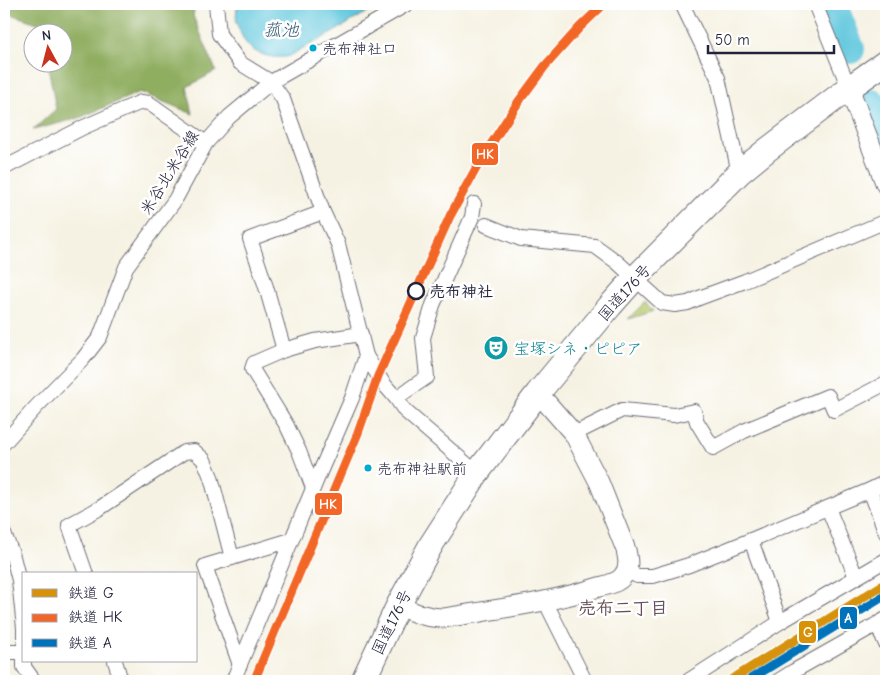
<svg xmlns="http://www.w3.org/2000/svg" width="890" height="685" font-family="'Comic Neue','Klee One',sans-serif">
<rect width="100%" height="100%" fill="#fff"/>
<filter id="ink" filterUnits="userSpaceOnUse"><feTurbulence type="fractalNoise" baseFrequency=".02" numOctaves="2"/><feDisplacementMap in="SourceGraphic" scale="10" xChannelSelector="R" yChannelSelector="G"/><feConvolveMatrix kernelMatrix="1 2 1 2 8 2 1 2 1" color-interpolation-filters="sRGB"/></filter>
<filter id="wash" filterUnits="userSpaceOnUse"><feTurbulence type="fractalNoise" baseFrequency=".0096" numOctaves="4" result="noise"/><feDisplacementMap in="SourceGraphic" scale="20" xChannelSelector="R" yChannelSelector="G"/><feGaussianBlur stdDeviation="1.12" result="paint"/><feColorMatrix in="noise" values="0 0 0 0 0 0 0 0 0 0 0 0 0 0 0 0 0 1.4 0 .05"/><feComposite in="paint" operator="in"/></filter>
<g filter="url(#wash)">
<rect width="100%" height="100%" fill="#f6f2e3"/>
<path fill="#b6ca6d" stroke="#6c7654" d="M645,302l8,9 -25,8z"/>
<path fill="#90ae60" stroke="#59684e" d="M4,4h191l-2,12 23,55 -29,16 6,27 -53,-22 -61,26 -46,12 23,-21 -7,-38 5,-8 8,-1v-30h-9l-3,-5 -40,-13 -6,21z"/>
<path fill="#60c7dd" stroke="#41748c" d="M238,4h143c-26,15 -52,32 -80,45 -5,3 -11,8 -17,8 -14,2 -33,-4 -40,-17 -7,-14 -10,-21 -6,-36z"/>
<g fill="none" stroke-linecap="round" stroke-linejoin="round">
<g stroke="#60c7dd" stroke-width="30">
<path d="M832,4l18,45"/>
<path d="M871,103l15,39"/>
</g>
</g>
</g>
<g filter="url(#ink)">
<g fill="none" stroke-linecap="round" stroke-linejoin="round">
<defs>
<g id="street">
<path d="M216,4l3,30 21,29 31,19 12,17 40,113 15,32 28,112 -14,42 -35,81 -84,202"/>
<path d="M682,4l36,74 21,95"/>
<path d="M815,4l34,84"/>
<path d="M4,168l80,-41 57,-25 8,1 57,40"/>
<path d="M474,204l-2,13 -39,88 -10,33 4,39 -31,21 9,13 72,62"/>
<path d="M486,225l35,14 74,7 22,16 45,41 13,2 13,-2 11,-5 46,-17 141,-60"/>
<path d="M284,350l-18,-63 -16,-48 73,-27"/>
<path d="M366,356l17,27 13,15"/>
<path d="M574,434l48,-24 52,5 20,-4 3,11 16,26 31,-17 84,-35 6,14 52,-27"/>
<path d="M4,443l32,-36 47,-48 17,-22 26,-70 49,-67 31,-57 23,-26 42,-35 136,-78"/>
<path d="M313,488l-14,-37 -12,-25 -35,-57 2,-6 30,-13 31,-9 46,-7"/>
<path d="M870,490l16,43"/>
<path d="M828,508l28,69"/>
<path d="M4,534l8,19 7,27 5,48v39l10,14"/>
<path d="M751,540l29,82"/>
<path d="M627,570l10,6h16l36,-11 62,-25 119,-50 16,-8"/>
<path d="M86,574l-17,-49 31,-17 84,-56 10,-1 10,9 7,17 21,81"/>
<path d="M547,601l2,8 36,72"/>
<path d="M877,625l9,19"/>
<path d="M4,652h20"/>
<path d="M115,661l4,13 1,7"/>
<path d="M240,665l-35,-99 86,-26"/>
<path d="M688,681l92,-59 106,-62"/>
<path d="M778,681l16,-10 92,-52"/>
</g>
<g id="secondary">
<path d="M849,88l37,97"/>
<path d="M398,606c15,6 29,12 46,12 52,-9 105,-15 155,-31 8,-2 19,-4 24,-11 7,-8 5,-17 3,-26l-27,-68 -25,-48 -36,-41"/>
</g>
<path id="highway" d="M363,681l35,-75 33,-61 46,-72 61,-80 72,-87 24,-27 105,-106 28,-23 82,-62 37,-26"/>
</defs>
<use href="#street" stroke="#6c6b76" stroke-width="16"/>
<use href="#secondary" stroke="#6c6b76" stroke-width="21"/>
<use href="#highway" stroke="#6c6b76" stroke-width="26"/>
<use href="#street" stroke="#fff" stroke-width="14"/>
<use href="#secondary" stroke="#fff" stroke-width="19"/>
<use href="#highway" stroke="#fff" stroke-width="24"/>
<defs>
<path id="rail-1" d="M729,681l157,-98"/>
<path id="rail-2" d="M254,681l104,-248 20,-57 72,-160 29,-53 40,-62 26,-35 35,-39 24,-23"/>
<path id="rail-3" d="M747,681l139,-86"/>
</defs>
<use href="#rail-1" stroke="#fff" stroke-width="12"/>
<use href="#rail-2" stroke="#fff" stroke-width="12"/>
<use href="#rail-3" stroke="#fff" stroke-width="12"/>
<use href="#rail-1" stroke="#d79209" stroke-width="9"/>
<use href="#rail-2" stroke="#f26627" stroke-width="9"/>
<use href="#rail-3" stroke="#0072ba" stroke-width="9"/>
</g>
</g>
<defs>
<symbol id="theatre-disc" viewBox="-11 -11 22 22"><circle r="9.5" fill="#0f9aa8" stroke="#fff"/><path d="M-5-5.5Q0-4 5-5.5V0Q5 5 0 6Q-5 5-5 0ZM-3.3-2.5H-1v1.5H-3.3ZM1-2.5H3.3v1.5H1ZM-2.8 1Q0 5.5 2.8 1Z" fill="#fff"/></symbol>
</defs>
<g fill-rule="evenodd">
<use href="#theatre-disc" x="482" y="334" width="28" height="28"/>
</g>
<g fill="#00a9ce" stroke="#fff" stroke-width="2">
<circle cx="313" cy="48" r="4.5"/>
<circle cx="368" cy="468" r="4.5"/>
</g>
<circle fill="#fff" stroke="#22223b" stroke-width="2.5" cx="416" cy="291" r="8"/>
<g text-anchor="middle" stroke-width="5" stroke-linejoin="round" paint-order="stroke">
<g font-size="15" fill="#22223b" stroke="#fff" text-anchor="start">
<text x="322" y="54">売布神社口</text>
<text x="377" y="474">売布神社駅前</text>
</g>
<g font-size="16" fill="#22223b" stroke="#fff">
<text transform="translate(169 172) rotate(-58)" y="6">米谷北米谷線</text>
<text transform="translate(624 292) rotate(-48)" y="6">国道176号</text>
<text transform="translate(391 622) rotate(-64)" y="6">国道176号</text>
</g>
<g font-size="16" font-weight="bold" fill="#22223b" stroke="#fff" text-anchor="start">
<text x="429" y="297">売布神社</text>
</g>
<g font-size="16" fill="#0d838f" stroke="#fff" text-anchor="start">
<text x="514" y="354">宝塚シネ・ピピア</text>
</g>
<g font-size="18" font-style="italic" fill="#385c74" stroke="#fff">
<text x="281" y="36">菰池</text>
</g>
<g font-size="18" font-weight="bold" fill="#644e57" stroke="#fff">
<text x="623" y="614">売布二丁目</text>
</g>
</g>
<g stroke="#fff" stroke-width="2">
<rect x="471" y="142" width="28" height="24" rx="5" fill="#f26627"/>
<rect x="314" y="492" width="29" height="24" rx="5" fill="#f26627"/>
<rect x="839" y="606" width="19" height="24" rx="5" fill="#0072ba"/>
<rect x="798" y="620" width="19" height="24" rx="5" fill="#d79209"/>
</g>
<g font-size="14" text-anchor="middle" font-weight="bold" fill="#fff">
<text x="485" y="159">HK</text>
<text x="328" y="509">HK</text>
<text x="848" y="623">A</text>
<text x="808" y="637">G</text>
</g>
<rect width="890" height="685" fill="none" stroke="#fff" stroke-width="20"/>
<rect x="22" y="572" width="175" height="90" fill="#ffffff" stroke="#a7a7b1"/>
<rect x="32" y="589" width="25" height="8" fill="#d79209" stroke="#a7a7b1"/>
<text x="68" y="598" font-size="15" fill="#22223b">鉄道 G</text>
<rect x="32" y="614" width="25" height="8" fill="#f26627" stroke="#a7a7b1"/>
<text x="68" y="622" font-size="15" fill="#22223b">鉄道 HK</text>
<rect x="32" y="639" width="25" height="8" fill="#0072ba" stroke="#a7a7b1"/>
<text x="68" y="648" font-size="15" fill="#22223b">鉄道 A</text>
<g transform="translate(48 48) rotate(353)"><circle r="24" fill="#ffffff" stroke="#a7a7b1"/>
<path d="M0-4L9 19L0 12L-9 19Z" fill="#c8321e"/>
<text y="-8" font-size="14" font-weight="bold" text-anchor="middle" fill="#22223b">N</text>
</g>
<path d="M708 45v8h126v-8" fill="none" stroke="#22223b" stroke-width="2.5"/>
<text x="715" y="45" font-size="15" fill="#22223b" stroke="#ffffff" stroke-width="4" paint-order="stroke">50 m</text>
</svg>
